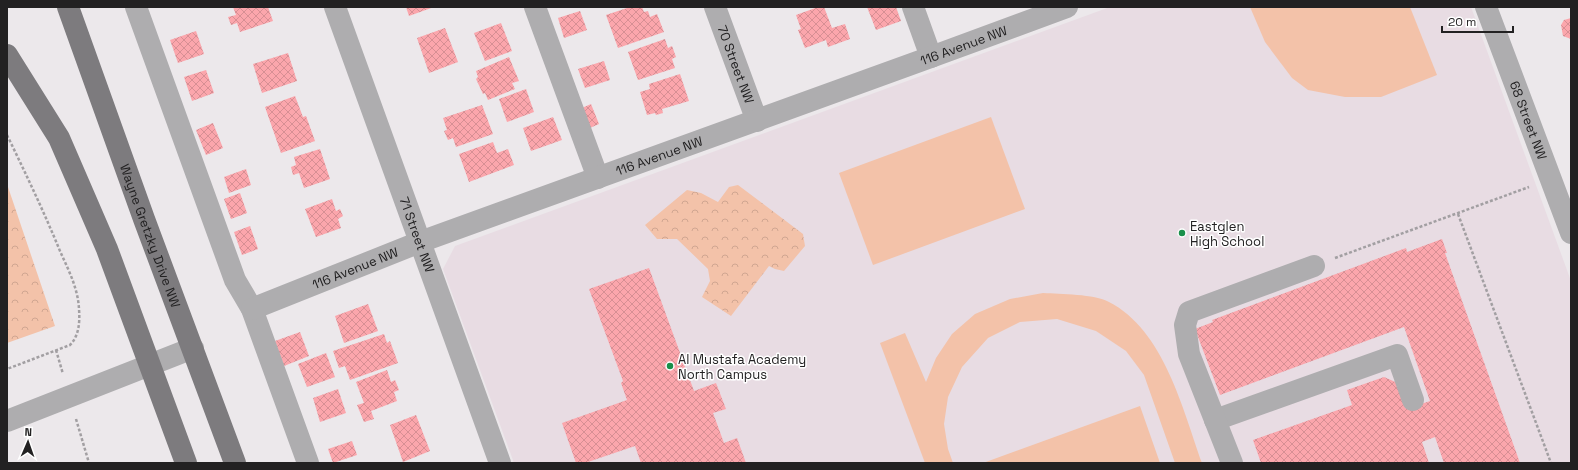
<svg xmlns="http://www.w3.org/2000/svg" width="1578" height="470" font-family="'Space Grotesk',sans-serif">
<defs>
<pattern id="park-crowns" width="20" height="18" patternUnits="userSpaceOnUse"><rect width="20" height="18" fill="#f3c2a9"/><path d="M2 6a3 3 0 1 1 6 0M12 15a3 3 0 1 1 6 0" fill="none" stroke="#d0a691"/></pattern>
<pattern id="building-cross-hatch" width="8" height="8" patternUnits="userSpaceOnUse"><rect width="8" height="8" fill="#fba6ac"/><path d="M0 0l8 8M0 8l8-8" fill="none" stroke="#d78f94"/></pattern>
</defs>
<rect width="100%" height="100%" fill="#ece8eb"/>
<path fill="#e8dce3" d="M1110,7h361l100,274v182h-1057l-71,-194 12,-23z"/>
<g fill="url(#park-crowns)">
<path d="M7,184l48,142 -48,17z"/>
<path d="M738,185l65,49 2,12 -21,25 -9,-2 -6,-3 -38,50 -29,-19 8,-16 -2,-12 -31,-30h-20l-12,-14 42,-35 14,3 17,9 11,-15z"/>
</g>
<g fill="#f3c2a9">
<path d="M1250,7h160l27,68 -56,22h-36l-37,-7 -16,-12 -27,-36z"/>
<path d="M991,117l34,92 -152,56 -34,-92z"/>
<path d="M1043,293c18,1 51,1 66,9 55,28 74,108 93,161h-27l-31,-88 -18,-24 -30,-20 -39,-12 -37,3 -32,16 -26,29 -14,30 -4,27 4,25 5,14h-28l-45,-120 25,-10 21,49 10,-24 16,-24 23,-20 35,-15z"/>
<path d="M1140,406l20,57h-177z"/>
</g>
<g fill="url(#building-cross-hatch)">
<path d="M233,7h35l5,14 -33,11 -3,-9 -6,2 -3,-8 8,-2z"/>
<path d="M406,7h28l-25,9z"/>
<path d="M630,7h12l2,5 4,-1 2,6 7,-3 7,18 -46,16 -12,-33z"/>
<path d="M818,7h6l8,21 13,-4 5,15 -22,8 -2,-7 -21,8 -7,-18 3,-1 -5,-14z"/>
<path d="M867,7h29l5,14 -25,9z"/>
<path d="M580,11l7,19 -23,8 -6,-20z"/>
<path d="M1571,18v21l-8,-3 -2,-11 3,-5z"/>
<path d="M501,23l11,28 -27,10 -11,-28z"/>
<path d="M445,28l13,34 -29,11 -12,-35z"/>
<path d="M196,31l8,23 -26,9 -8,-23z"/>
<path d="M665,39l3,9 4,-2 4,11 -4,2 3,9 -37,12 -10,-28z"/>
<path d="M288,53l9,28 -35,12 -9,-29z"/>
<path d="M509,57l10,24 -7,2 3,6 -27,11 -3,-7 -2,1 -7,-15 2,-2 -2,-6z"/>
<path d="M604,61l6,19 -25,8 -7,-19z"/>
<path d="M206,70l8,23 -22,8 -8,-24z"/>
<path d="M680,74l9,27 -27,8 1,4 -7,2 -1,-2 -8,2 -7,-23 10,-3 -1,-5z"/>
<path d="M526,89l8,23 -27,10 -8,-23z"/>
<path d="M295,96l8,21 3,-1 9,25 -34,12 -16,-46z"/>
<path d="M591,104l8,20 -16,7 -8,-20z"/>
<path d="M482,105l11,29 -37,13 -3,-9 -5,2 -4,-9 3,-1 -4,-12z"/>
<path d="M553,117l9,23 -31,11 -8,-23z"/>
<path d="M213,123l10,25 -17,7 -10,-25z"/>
<path d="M493,142l4,11 11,-4 6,16 -45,17 -10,-28z"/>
<path d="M320,149l10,30 -26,9 -5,-15 -6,2 -2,-8 5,-2 -2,-8z"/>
<path d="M246,169l5,16 -22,8 -5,-16z"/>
<path d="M240,193l7,20 -16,6 -7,-20z"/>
<path d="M332,199l4,12 4,-2 3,7 -5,3 3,9 -25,9 -11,-28z"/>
<path d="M250,226l8,23 -16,6 -8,-23z"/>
<path d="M1442,239l5,14h-2l75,210h-76l-9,-26 -13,5 7,21h-168l-8,-23 99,-35 -5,-15 37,-13 16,7 9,24 21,-7 -26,-74 -184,68 -25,-66 18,-7 -1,-2 194,-72 1,4z"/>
<path d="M649,268l45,123 22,-8 10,26 -13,4 11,30 13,-5 9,25h-105l-6,-17 -50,17h-9l-14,-40 65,-23 -6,-17 2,-2 -34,-92z"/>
<path d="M368,304l10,27 -34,12 -9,-27z"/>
<path d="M300,332l9,24 -25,10 -9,-25z"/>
<path d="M384,334l3,9 3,-2 8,22 -48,17 -5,-14 -6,2 -6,-17z"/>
<path d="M326,353l9,24 -28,10 -9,-23z"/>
<path d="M387,370l4,12 4,-2 4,10 -5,2 3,9 -26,10 3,8 -10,3 -7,-17 7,-2 -8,-21z"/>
<path d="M338,389l8,24 -26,9 -7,-24z"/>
<path d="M416,415l14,36 -27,11 -13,-37z"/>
<path d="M352,441l5,14 -24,8 -5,-14z"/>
</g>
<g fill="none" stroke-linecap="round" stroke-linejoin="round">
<g stroke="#a29fa2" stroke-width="2.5" stroke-dasharray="3 2" stroke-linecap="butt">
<path d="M7,135c19,39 37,77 53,116 8,18 18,37 19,58 1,13 0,27 -9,36l-63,24"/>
<path d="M1458,214l93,249"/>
<path d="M1335,258l194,-71"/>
<path d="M56,350l7,24"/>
<path d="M76,419l13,44"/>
</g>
<g stroke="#aeadaf" stroke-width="22">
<path d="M136,7l99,273 17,29 56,154"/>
<path id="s1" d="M335,7l165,456"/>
<path d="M535,7l63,171"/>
<path id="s2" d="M715,7l42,114"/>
<path d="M913,7l18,50"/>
<path id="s3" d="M1486,7l85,226"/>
<path id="s4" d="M252,309l168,-67 511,-185 136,-50"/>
<path d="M1215,420l182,-65 16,45"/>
<path d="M7,421l186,-73"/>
<path d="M1232,463l-43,-109 -4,-29 4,-13 125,-46"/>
</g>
<g stroke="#7d7b7e" stroke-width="22">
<path id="s5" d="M68,7l76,212 91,244"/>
<path d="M7,55l52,83 48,111 79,214"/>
</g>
</g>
<g fill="#198f4a" stroke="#fff" stroke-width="1.5">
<circle cx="1182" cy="233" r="4"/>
<circle cx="670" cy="366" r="4"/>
</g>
<g text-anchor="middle" stroke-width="3" stroke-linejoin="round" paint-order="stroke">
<g font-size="13" fill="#222122" stroke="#fff">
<text dy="5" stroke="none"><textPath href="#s4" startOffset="759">116 Avenue NW</textPath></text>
<text dy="5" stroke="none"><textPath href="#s2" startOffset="61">70 Street NW</textPath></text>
<text dy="5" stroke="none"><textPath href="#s3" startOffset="121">68 Street NW</textPath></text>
<text dy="5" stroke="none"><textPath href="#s4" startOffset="435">116 Avenue NW</textPath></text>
<text dy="5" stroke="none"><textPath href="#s5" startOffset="243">Wayne Gretzky Drive NW</textPath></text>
<text dy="5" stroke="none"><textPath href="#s1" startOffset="242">71 Street NW</textPath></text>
<text dy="5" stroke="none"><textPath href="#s4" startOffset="111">116 Avenue NW</textPath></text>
</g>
<g font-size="13" fill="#222122" stroke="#fff" text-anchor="start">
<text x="1190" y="231">Eastglen<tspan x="1190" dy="15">High School</tspan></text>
<text x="678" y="364">Al Mustafa Academy<tspan x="678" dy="15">North Campus</tspan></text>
</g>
</g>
<rect width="1578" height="470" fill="none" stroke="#222122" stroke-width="16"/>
<g transform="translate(28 442) rotate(2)" stroke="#ffffff" stroke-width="3" paint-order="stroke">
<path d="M0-3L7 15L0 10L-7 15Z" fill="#222122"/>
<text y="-6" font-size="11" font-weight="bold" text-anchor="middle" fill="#222122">N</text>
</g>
<path d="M1442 26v6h71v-6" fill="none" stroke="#222122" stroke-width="2"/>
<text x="1448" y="26" font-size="12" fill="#222122" stroke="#ffffff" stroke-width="3" paint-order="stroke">20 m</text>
</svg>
